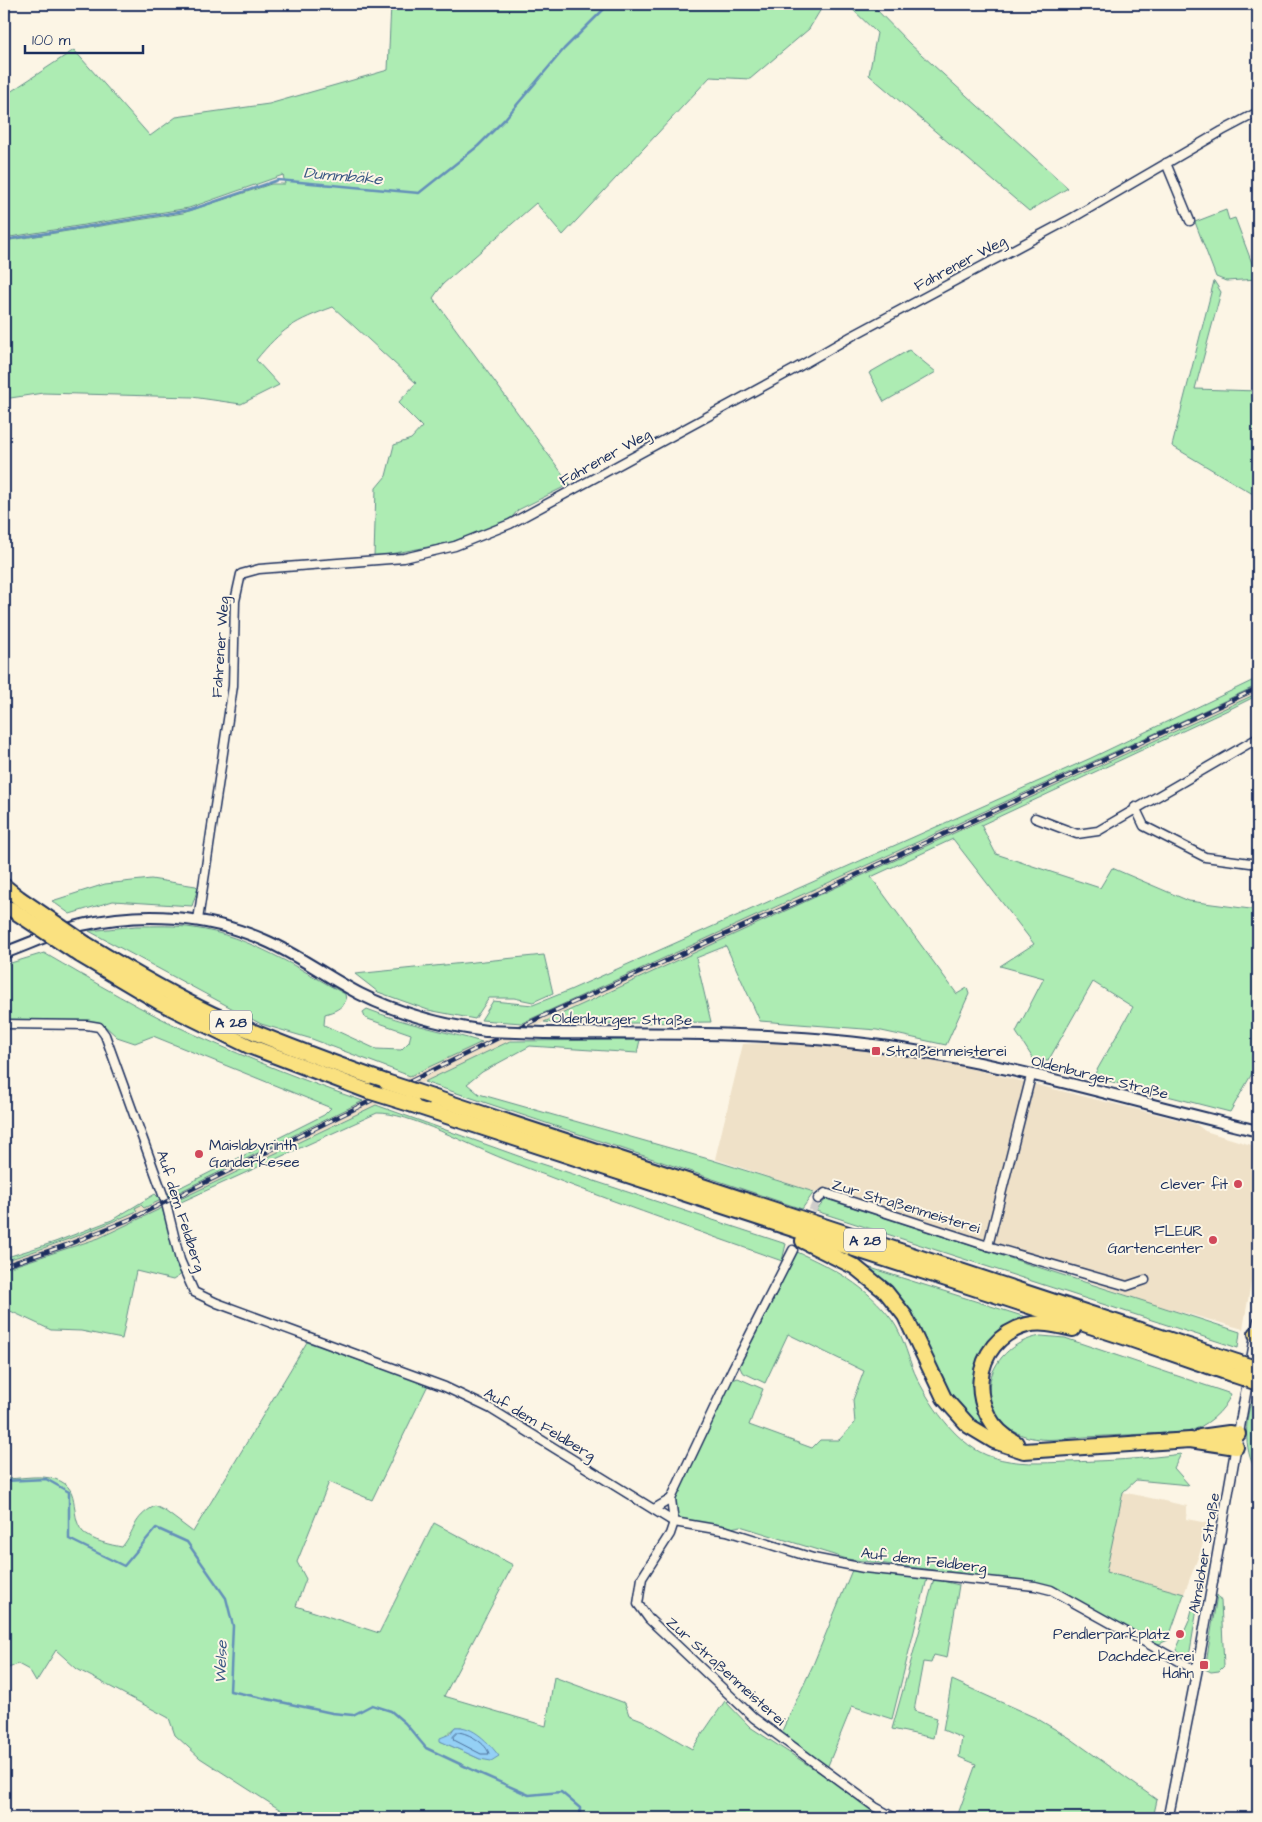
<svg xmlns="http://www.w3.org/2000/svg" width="1262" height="1822" font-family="'Architects Daughter',sans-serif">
<rect width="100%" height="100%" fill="#fcf5e5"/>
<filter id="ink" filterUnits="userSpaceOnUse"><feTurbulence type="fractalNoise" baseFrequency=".02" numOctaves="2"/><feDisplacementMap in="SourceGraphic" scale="10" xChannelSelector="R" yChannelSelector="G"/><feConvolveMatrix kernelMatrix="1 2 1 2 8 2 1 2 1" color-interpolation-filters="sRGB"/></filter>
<g filter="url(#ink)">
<g fill="#efe1c8">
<path d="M1258,685v8l-714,329 -34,19 -411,197 -95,31v-8l51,-16 57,-22 24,-12 -1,-3 7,-3 2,3 25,-11 104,-50 137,-71 147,-70 391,-177z"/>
<path d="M775,1043l54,3 95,11 272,67 9,7 53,16v95l-15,87 -91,-25 -84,-30 -179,-57 -174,-58 28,-115z"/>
<path d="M1123,1492l64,14 -1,13 22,4 -6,24 -18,47 -79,-22z"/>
</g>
<g fill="#adecb3" stroke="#648e88" fill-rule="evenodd">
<path d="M391,4h433l-15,25 -59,50 -40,-2 -147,158 -27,-32 -93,81 -10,14 137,186 -52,26 -10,12 -59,21 -75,14 2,-69 10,-12 8,-31 17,-6 11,-12 -24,-24 18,-20 -83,-76c-38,14 -51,21 -77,53l23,25 -38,19 -49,-7 -149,-4 -39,6v-158l179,-28 88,-29h14l-2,-9 -94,33 -185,30v-142l70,-46 76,86 26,-19 93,-13 119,-34z"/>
<path d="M847,4h24l39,40 158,144 -39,23 -160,-136 8,-42z"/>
<path d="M1226,210l3,10 6,-2 23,61 -32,2 -10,-4 -21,-55z"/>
<path d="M1214,281l7,11 -26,97 63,2v106l-86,-51z"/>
<path d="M909,350l27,22 -52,30 -15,-29z"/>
<path d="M1258,678v7l-72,34 -664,304 -41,-3 12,-19 40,4 37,-15 521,-232z"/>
<path d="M1258,693v2l-28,14 -249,116 15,29 104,34 12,-20 77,33 69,9v153l-28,49 -137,-35 40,-70 -40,-25 -45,79 -14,-1 -18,-28 28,-54 -44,-12 34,-22 -81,-105 -82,38 86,117 10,-6 2,6 -23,51 -69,-15 -117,-9 -34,-75 -30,12 15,64 -147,2 -20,-2z"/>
<path d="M151,879l45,7 2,2 -6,18 -79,-5 -43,13 -18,-13 53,-17z"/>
<path d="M136,926c19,0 40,-1 58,2 56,8 103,40 151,66l1,6c-5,9 -11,11 -21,14l-1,11 52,24 25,1 8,-8 2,-8 -46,-16 -2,-6 4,-3c38,15 77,22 115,33l-72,34 -98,-37 -51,-15 -172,-93z"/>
<path d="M44,953c50,29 100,59 154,83 54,24 109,46 165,65l-194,96 -2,-3 157,-79 7,-7 -178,-72 -18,7 -18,-6 -13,-12 -20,-4 -80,-1v-55z"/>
<path d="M544,955l9,38 -20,9 -19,-4h-25l-14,21 -47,-9 -50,-18 -23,-18z"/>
<path d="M640,1040l-3,13 -107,-7 -48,26 -15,12 12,10 233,66 102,32 -12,17 -378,-127 86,-41z"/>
<path d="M376,1105l145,52 265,87 -4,17c-93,-33 -186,-65 -278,-102 -31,-12 -96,-47 -127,-46l-207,94v-3z"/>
<path d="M155,1194l6,6 -17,8 -3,-3 -6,3 2,3c-44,20 -88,36 -133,50v-3l51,-16 57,-22z"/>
<path d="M826,1199l414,133 -2,16 -422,-137z"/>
<path d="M162,1208l20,66 -9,6 -37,-9 -14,68 -41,-8 -30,-1 -47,-22v-39l95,-31z"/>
<path d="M795,1251c38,17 72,35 97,69 13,18 16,41 26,60 15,29 41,67 74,77 24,8 51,6 75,5 39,-1 76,-3 114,-8l-7,14 15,17 -53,-5 -13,12 -17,80 78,22 -16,46 -9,4 -4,-1 -111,-59 -197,-25 -107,-33 -13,3 -49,-10 -3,-6v-17l55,-115 8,-3 25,11 -14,36 63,23 8,-8h19l16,-17 -2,-23 11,-29 -76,-37 -23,49 -23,-11 -3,-7z"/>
<path d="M858,1264l177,56 -46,22 -12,22 -4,18 2,22 15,30 -30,-22 -14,-17 -20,-46z"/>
<path d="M1041,1336l24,2 166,56c-7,18 -25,33 -44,38 -34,2 -68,3 -102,5 -19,1 -39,5 -57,0 -60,-17 -47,-91 13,-101z"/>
<path d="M307,1342l121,43 -56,115 -43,-18 -32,80 9,17 -10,27 83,27 55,-110 79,42 -69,131 102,30 8,-49 71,26 4,12 13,5 50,29 33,-48 25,26 139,91h-596l-93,-60 -25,-23 -6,-17 -92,-49 -21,-19 -20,32 -7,-12 -11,-6 -14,6v-191c14,0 32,-4 46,-1 35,6 17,36 33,54 9,9 28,13 39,15 14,-17 10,-29 33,-41l10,5 28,21zM455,1727h7l18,32 -40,-18z"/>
<path d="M1252,1401l6,2v69c-14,-15 -14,-53 -6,-71z"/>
<path d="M852,1570l75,9 -35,140 -40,-13 -25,62 -47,-33 33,-70z"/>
<path d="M934,1579l25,6 -12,73 -13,-3 -3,8 -8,-1 -9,49 23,7 -4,20 -41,-9z"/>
<path d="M1217,1595l4,6 3,65 -5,5 -8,1 -6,-3z"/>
<path d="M1194,1602l4,1 -8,48 -2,3 -6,1 -6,-5 13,-29z"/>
<path d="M952,1680l84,38 34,20 87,62 -4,18h-185l-10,-4 18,-50 -17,-7 3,-19 -19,-8z"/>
</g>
<path fill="#94d0f5" stroke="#6490b9" d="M455,1727c18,-2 34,16 44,29l-8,5 -11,-2 -40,-18v-3l10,-4z"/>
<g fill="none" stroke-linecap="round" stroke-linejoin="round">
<path stroke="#4b6f9a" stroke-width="1" d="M458,1732c11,1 29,12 31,22h-8l-27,-14 -1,-3z"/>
<g stroke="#6490b9" stroke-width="2.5">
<path d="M4,240l186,-30 88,-30 141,13 59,-47 26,-26 60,-71 45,-45"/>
<path d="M4,1481l42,-2 23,13v47l55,27 32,-38 31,14 39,56 7,28 -3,65 102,22 21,2 19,-10 19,6 14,12 21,25 51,24 52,23 32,-3 19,16v10"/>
</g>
<path stroke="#cfcdca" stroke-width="8" stroke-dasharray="8 4" stroke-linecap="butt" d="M807,1222l11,-23"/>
<defs>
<g id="minor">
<path d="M1166,163l24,58"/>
<path d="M1135,807l9,19 61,31 53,7"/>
<path d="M1035,818l42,16 21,-3 160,-93"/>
<path d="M198,920l35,-234 2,-85 6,-27 18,-5 145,-11 51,-12 55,-22 283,-154 59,-34 222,-119 148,-86 36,-19"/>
<path d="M4,1024l83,1 12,2 6,8 61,168 14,57 14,32 23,11 228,84 46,22 183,113 53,9 86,27 51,10 171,18 16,4 146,81"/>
<path d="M818,1199l7,-6 163,53 139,40 18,-6"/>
<path d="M988,1246l43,-170"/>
<path d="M793,1250l-61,120 -61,129 3,23 -4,12 -28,44 -4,26 11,15 105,99 121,89 20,11"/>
<path d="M654,1509l17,-10"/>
</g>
<path id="tertiary" d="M1168,1818l29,-147 61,-349"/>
<g id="secondary">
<path d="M4,953c25,-9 52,-22 78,-28 60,-14 125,-10 182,15 33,14 63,37 96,54 40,20 81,31 126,37"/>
<path d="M545,1033c112,1 225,-2 336,13 128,17 252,56 377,85"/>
</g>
<g id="motorway">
<path d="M4,886l15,12"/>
<path d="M86,944c41,25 83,50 126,70 57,26 115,47 174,68"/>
<path d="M80,955l81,48 88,43 119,45"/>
<path d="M432,1097l805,265"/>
<path d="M413,1105l717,234 104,36"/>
<path d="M803,1241l52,26 31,25 19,24 39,82 25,28 25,15 30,10 166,-11 46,7"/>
<path d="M1256,1334l2,-1"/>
<path d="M1200,1437l29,-4 9,1"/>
<path d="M1016,1443c-52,-27 -46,-103 11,-118 15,-4 32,1 46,4"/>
</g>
</defs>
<use href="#minor" stroke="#1b2f5e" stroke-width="11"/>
<use href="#tertiary" stroke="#1b2f5e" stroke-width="12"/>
<use href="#secondary" stroke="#1b2f5e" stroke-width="14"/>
<use href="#motorway" stroke="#1b2f5e" stroke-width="18"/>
<use href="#minor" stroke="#fcf5e5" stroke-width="8"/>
<use href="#tertiary" stroke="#fcf5e5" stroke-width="9"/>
<use href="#secondary" stroke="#fcf5e5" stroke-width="10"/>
<use href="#motorway" stroke="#fae180" stroke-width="14"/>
<defs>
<path id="rail" d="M4,1266l63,-21 66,-27 410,-202 259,-116 456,-212"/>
</defs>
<use href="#rail" stroke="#1b2f5e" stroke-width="4.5"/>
<use href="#rail" stroke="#fcf5e5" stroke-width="2.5" stroke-dasharray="8" stroke-linecap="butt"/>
<defs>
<path id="secondary-bridge" d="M486,1031l59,2"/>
<g id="motorway-bridge">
<path d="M19,898l67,46"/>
<path d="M11,909l69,46"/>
<path d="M386,1082l46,15"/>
<path d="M368,1091l45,14"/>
<path d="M1237,1362l21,7"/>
<path d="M1234,1375l24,8"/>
</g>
</defs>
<use href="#secondary-bridge" stroke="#1b2f5e" stroke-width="14" stroke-linecap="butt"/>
<use href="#motorway-bridge" stroke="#1b2f5e" stroke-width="18" stroke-linecap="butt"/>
<use href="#secondary-bridge" stroke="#fcf5e5" stroke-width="10"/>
<use href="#motorway-bridge" stroke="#fae180" stroke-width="14"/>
</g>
</g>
<g fill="#d1495b" stroke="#fcf5e5" stroke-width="2">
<rect x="871" y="1046" width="10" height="10" rx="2.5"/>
<circle cx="199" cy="1154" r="5"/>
<circle cx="1238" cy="1184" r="5"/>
<circle cx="1213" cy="1240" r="5"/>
<circle cx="1180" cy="1634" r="5"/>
<rect x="1199" y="1660" width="10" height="10" rx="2.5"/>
</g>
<g text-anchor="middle" stroke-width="4" stroke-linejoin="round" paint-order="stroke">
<g fill="#fcf5e5" stroke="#5e6a86" stroke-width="1">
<rect x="210" y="1010.5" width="42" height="23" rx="4"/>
<rect x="844" y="1228.5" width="42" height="23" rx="4"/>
</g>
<g font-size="14" font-weight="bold" fill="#1b2f5e">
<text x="231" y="1027">A 28</text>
<text x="865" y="1245">A 28</text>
</g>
<g font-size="15" fill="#1b2f5e" stroke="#fcf5e5">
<text transform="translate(960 263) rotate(-28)" y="5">Fahrener Weg</text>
<text transform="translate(605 457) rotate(-29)" y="5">Fahrener Weg</text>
<text transform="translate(220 647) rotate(-86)" y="5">Fahrener Weg</text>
<text transform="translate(622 1019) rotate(1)" y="5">Oldenburger Straße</text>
<text transform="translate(1100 1077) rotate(14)" y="5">Oldenburger Straße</text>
<text transform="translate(906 1206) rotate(17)" y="5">Zur Straßenmeisterei</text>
<text transform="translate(181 1211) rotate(72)" y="5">Auf dem Feldberg</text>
<text transform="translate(540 1424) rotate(31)" y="5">Auf dem Feldberg</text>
<text transform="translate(1204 1553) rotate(-80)" y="5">Almsloher Straße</text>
<text transform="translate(924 1560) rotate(7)" y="5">Auf dem Feldberg</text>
<text transform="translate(726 1671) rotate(42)" y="5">Zur Straßenmeisterei</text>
</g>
<g font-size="15" fill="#1b2f5e" stroke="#fcf5e5" text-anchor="end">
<text x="886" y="1056" text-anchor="start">Straßenmeisterei</text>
<text x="209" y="1150" text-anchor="start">Maislabyrinth<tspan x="209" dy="17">Ganderkesee</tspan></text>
<text x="1228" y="1189">clever fit</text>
<text x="1203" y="1236">FLEUR<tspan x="1203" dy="17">Gartencenter</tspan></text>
<text x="1170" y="1639">Pendlerparkplatz</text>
<text x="1194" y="1661">Dachdeckerei<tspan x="1194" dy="17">Hahn</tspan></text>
</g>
<g font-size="16" font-style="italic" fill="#395784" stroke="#fcf5e5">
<text transform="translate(343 175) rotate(5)" y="6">Dummbäke</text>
<text transform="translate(220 1662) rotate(-88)" y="6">Welse</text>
</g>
</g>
<rect width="1262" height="1822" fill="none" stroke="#fcf5e5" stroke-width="20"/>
<rect x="10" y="10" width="1242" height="1802" fill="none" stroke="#1b2f5e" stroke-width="2" filter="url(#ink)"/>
<path d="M25 45v8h118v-8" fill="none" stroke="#1b2f5e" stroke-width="2.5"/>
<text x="32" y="45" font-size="15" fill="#1b2f5e" stroke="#fcf5e5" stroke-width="4" paint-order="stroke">100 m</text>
</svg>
